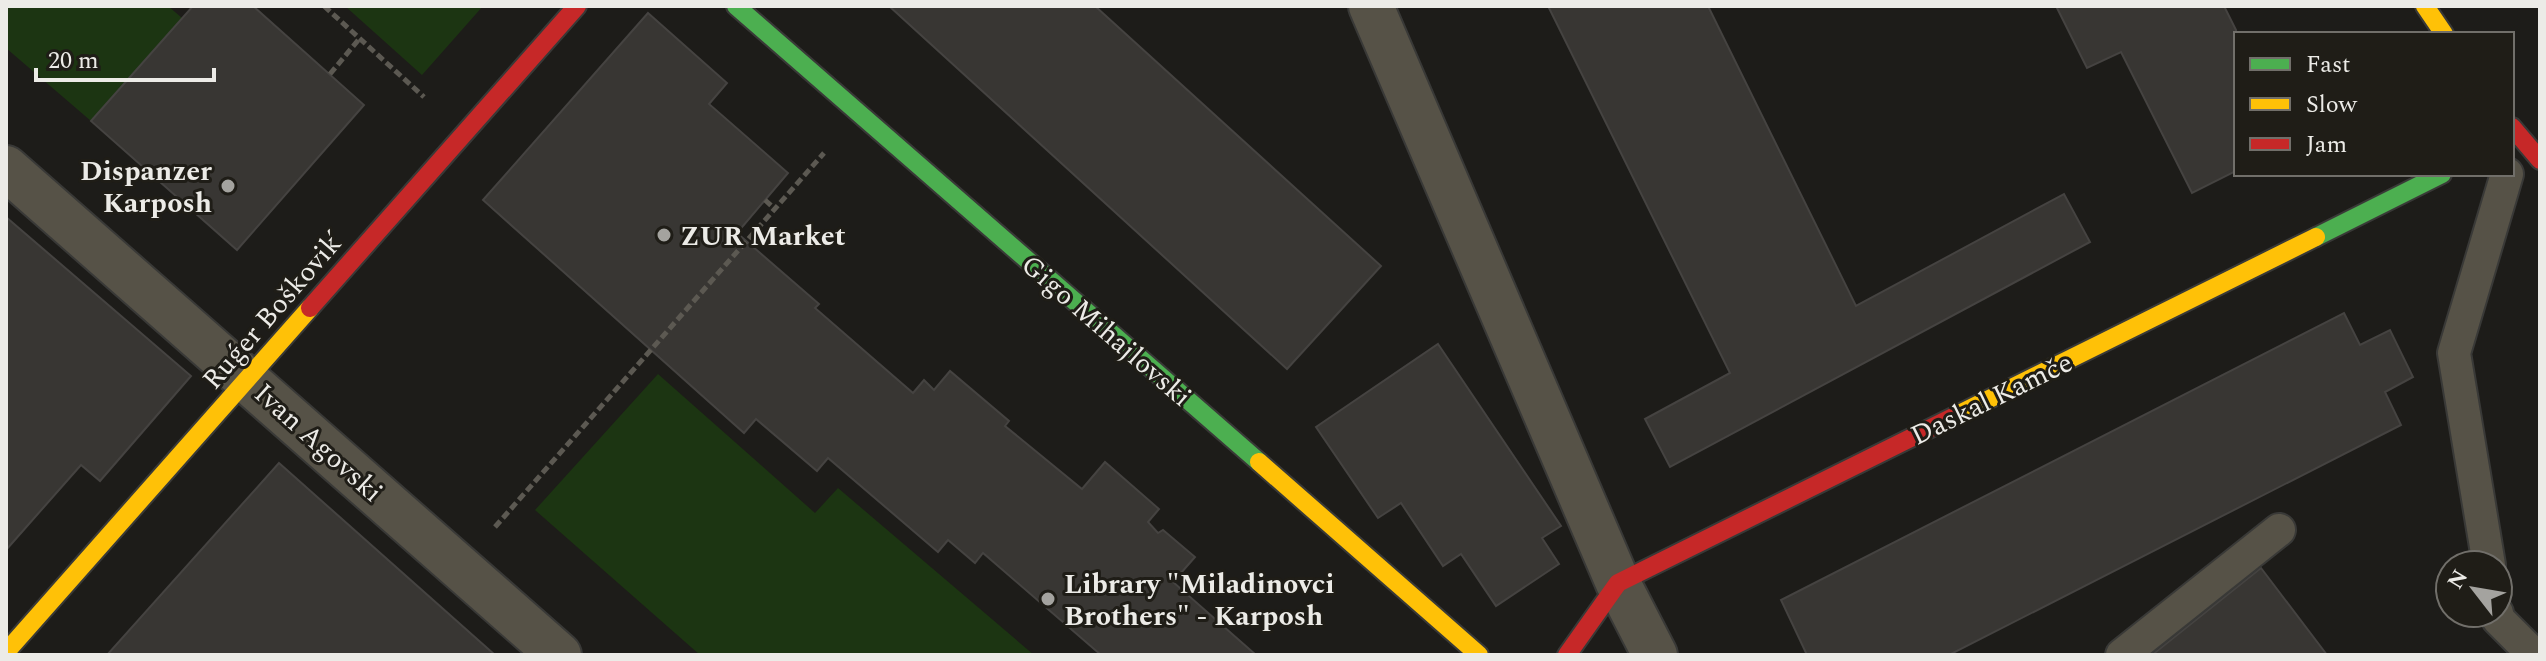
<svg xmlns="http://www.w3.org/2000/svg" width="2546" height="661" font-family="Spectral,serif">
<rect width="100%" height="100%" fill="#1d1c19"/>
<g fill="#1c3512">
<path d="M6,6h162l14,12 -91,103 -85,-73z"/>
<path d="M345,6h138l-61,69z"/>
<path d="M658,374l157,139 23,-25 196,167h-334l-165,-145z"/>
</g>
<g fill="#383633" stroke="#454341" stroke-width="2">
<path d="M193,6h60l111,99 -127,145 -146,-129z"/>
<path d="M889,6h206l286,260 -94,103z"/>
<path d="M1548,6h160l148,300 208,-112 26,48 -420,225 -25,-48 85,-46z"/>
<path d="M2056,6h168l12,24v141l-44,22 -71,-141 -34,16z"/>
<path d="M648,13l79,70 -18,21 79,69 -51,60 82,71 -4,4 98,85 11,-13 10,10 16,-19 59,50 -4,5 77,63 23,-27 54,47 -11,13 10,11 5,-3 32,27 -22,25 83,73h-155l-118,-102 -8,10 -27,-23 -10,12 -110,-94 -11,13 -61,-52 -12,14 -261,-233z"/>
<path d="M6,217l185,159 -91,105 -19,-16 -75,85z"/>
<path d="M2344,313l16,32 30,-15 23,47 -28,15 16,33 -452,230h-142l-26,-55z"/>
<path d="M1438,344l123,182 -19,12 17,26 -63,42 -35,-52 -18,12 -42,-63 -23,15 -62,-91z"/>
<path d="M279,463l216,192h-388z"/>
<path d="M2261,568l66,87h-175z"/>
</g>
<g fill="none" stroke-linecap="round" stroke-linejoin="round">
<defs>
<g id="lane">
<path d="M2489,565l-35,-212 53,-179"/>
<path d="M2497,613l1,6 36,36"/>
<path d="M2122,655l157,-125"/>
</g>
<g id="street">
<path d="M1371,6l247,577 37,72"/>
<path d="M6,168l553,487"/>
</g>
<g id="fast">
<path d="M736,6l523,456"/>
<path d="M2316,237l126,-63"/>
</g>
<g id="slow">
<path d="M2425,6l19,28"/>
<path d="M1955,416l361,-179"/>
<path d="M1259,462l220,193"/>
<path d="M6,652l304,-344"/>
</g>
<g id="jam">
<path d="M2512,127l28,33"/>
<path d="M310,308l267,-302"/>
<path d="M1567,655l51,-72 337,-167"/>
</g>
</defs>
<use href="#lane" stroke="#393937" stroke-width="36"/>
<use href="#street" stroke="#393937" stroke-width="48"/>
<use href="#fast" stroke="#393937" stroke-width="22"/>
<use href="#slow" stroke="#393937" stroke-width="22"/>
<use href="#jam" stroke="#393937" stroke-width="22"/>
<g stroke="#5c5952" stroke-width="5" stroke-dasharray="8 4" stroke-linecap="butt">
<path d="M324,6l100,91"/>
<path d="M330,74l30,-36"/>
<path d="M765,200l10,9"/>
<path d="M495,527l329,-374"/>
</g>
<use href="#lane" stroke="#565247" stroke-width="32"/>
<use href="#street" stroke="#565247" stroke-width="44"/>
<use href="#fast" stroke="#4caf50" stroke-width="18"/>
<use href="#slow" stroke="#ffc107" stroke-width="18"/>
<use href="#jam" stroke="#c62828" stroke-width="18"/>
</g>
<g fill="#a4a39f" stroke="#1f1d17" stroke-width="3">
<circle cx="228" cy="186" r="8"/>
<circle cx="664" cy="235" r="8"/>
<circle cx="1048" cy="599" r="8"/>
</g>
<g text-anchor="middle" stroke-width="6" stroke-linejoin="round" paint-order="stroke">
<g font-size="28" font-weight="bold" fill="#ecebe7" stroke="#1f1d17" text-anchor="start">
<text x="212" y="180" text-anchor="end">Dispanzer<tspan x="212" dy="32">Karposh</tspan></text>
<text x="680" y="245">ZUR Market</text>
<text x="1064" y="593">Library "Miladinovci<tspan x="1064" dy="32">Brothers" - Karposh</tspan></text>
</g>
<g font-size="28" fill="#ecebe7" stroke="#1f1d17">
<text transform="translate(271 311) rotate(-49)" y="10">Ruǵer Boškoviḱ</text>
<text transform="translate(1107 330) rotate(41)" y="10">Gigo Mihajlovski</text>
<text transform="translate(1991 398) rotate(-26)" y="10">Daskal Kamče</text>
<text transform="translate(319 442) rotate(42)" y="10">Ivan Agovski</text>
</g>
</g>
<rect width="2546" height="661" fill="none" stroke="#ecebe7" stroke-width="16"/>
<rect x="2234" y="32" width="280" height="144" fill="#1f1d17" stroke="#716f6a" stroke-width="2"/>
<rect x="2250" y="58" width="40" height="12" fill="#4caf50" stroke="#716f6a" stroke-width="2"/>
<text x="2306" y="72" font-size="24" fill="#ecebe7">Fast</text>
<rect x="2250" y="98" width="40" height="12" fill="#ffc107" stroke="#716f6a" stroke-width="2"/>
<text x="2306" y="112" font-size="24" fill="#ecebe7">Slow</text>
<rect x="2250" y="138" width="40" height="12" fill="#c62828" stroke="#716f6a" stroke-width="2"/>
<text x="2306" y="152" font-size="24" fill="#ecebe7">Jam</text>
<g transform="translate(2474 589) rotate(301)"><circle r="38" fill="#1f1d17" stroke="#716f6a" stroke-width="2"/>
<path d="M0-6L14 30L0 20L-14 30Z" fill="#a4a39f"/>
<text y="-12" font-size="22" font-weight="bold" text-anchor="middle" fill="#ecebe7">N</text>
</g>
<path d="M36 68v12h178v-12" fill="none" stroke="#ecebe7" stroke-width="4"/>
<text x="48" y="68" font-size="24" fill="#ecebe7" stroke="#1f1d17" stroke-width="6" paint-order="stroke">20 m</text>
</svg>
